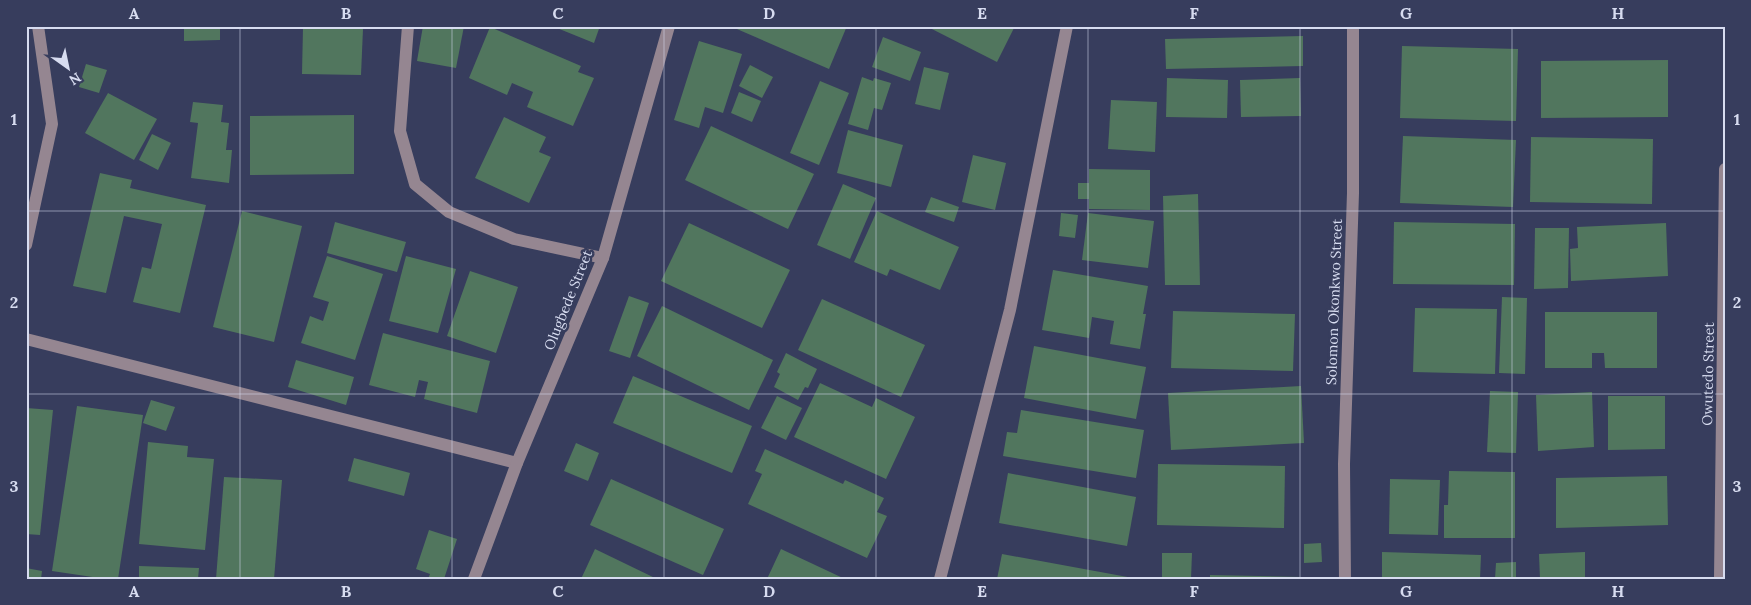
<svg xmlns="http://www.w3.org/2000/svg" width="1751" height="605" font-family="Lora,serif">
<rect width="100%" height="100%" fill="#373d5d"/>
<g fill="#51765e">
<path d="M184,26h36v14l-36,1z"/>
<path d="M423,26h41l-8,42 -39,-7z"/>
<path d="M552,26h48l-6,17z"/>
<path d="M730,26h117l-18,43z"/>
<path d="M926,26h89l-18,36z"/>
<path d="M303,27l60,2 -2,46 -59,-1z"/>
<path d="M490,27l91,39 -3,6 16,6 -21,48 -46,-19 6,-15 -21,-9 -5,12 -38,-17z"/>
<path d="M1303,36v30l-137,3 -1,-30z"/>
<path d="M883,37l38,15 -11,29 -38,-14z"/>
<path d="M699,41l43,13 -19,59 -18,-6 -6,21 -25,-8z"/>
<path d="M1402,46l116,3 -2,72 -116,-3z"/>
<path d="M1668,60v57l-127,1v-57z"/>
<path d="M86,64l21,6 -8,23 -20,-6z"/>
<path d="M750,65l23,12 -11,21 -23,-12z"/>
<path d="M924,67l25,6 -9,37 -25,-6z"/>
<path d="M862,77l11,4 1,-3 17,5 -9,27 -8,-2 -6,22 -20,-6z"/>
<path d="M1167,78l61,2 -1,38 -61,-1z"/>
<path d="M1300,78l1,38 -60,1 -1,-37z"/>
<path d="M820,81l29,12 -30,72 -29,-12z"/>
<path d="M739,92l22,9 -9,21 -21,-9z"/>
<path d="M108,93l49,26 -23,41 -49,-27z"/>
<path d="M1111,100l46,2 -2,50 -47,-3z"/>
<path d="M193,102l30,3 -2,17 8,1 -3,27h6l-3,33 -38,-5 7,-55 -8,-1z"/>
<path d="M354,115v59l-104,1v-59z"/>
<path d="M504,117l42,20 -7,15 12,5 -22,46 -54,-25z"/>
<path d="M711,126l103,48 -26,55 -103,-49z"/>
<path d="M848,130l55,15 -12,42 -54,-14z"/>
<path d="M152,134l19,9 -13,27 -19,-10z"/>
<path d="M1403,136l113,4 -3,67 -113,-4z"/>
<path d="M1531,137l122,2 -1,65 -122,-2z"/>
<path d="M973,155l33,8 -11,47 -33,-8z"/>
<path d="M1089,169l61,1v40l-61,-1v-10h-11v-16h11z"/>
<path d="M100,173l32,7 -2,8 76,17 -26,108 -47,-11 9,-35 9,2 11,-45 -38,-8 -18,77 -33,-7z"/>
<path d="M843,184l33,14 -26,61 -33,-14z"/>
<path d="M1198,194l2,91h-35l-2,-89z"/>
<path d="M931,197l28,10 -5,15 -29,-10z"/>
<path d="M242,211l60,15 -28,116 -61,-15z"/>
<path d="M877,211l82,36 -19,43 -50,-21 -3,7 -33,-14z"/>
<path d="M1061,213l17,2 -3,23 -16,-2z"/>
<path d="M1088,213l66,8 -6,47 -66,-8z"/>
<path d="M335,222l71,20 -9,30 -70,-19z"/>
<path d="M1394,222l121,2 -1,61 -121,-1z"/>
<path d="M689,223l101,47 -28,58 -101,-47z"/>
<path d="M1666,223l2,53 -97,5 -1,-32 8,-1 -1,-21z"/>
<path d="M1535,228h34l-1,60 -34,1z"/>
<path d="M327,256l56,18 -28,86 -54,-17 9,-27 13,5 6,-19 -16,-5z"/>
<path d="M406,256l50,13 -18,64 -49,-12z"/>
<path d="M1053,270l95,16 -5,28h3l-6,35 -30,-5 4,-23 -22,-4 -3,21 -47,-8z"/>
<path d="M470,271l48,16 -22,66 -49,-17z"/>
<path d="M629,296l20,7 -19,55 -21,-7z"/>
<path d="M1502,297l25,1 -2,76 -26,-1z"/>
<path d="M822,299l103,46 -24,52 -103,-47z"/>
<path d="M662,306l111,54 -24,50 -112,-54z"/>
<path d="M1415,308l82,1 -2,65 -82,-2z"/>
<path d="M1173,311l122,3 -2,57 -122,-3z"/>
<path d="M1545,312h112v56h-52l-1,-15h-12v15h-47z"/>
<path d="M383,333l107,28 -13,52 -53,-14 4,-17 -9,-2 -4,17 -46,-12z"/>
<path d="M1034,346l112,21 -10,52 -112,-21z"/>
<path d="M786,353l31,16 -9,19 -3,-1 -7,13 -24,-13 6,-13 -3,-2z"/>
<path d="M296,360l58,17 -8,28 -58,-18z"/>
<path d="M633,376l119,50 -20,47 -119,-50z"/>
<path d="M820,383l52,24 4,-9 39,19 -29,62 -92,-42z"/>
<path d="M1301,386l3,57 -133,7 -3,-57z"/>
<path d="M1490,391l28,1 -2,61 -29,-1z"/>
<path d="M1592,392l2,55 -56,4 -2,-56z"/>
<path d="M777,396l25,12 -16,32 -25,-12z"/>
<path d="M1608,396h57v53l-57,1z"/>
<path d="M151,400l24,7 -9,24 -23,-8z"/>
<path d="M77,406l66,9 -25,164h-12l-54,-8z"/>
<path d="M26,408l27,2 -13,125 -14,-1z"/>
<path d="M1021,410l123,20 -8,48 -133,-22 4,-24 10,1z"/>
<path d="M148,442l40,4 -1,11 27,2 -9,91 -66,-6z"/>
<path d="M576,443l23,10 -11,28 -24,-10z"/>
<path d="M765,449l78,35 2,-4 39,18 -7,14 10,4 -20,42 -119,-54 14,-30 -7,-3z"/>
<path d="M354,458l56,15 -6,23 -56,-15z"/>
<path d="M1158,464l127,2 -1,62 -127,-3z"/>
<path d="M1449,471l66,1v66h-71v-33h4z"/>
<path d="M1008,473l128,24 -9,49 -128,-23z"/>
<path d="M1667,476l1,49 -112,3v-50z"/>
<path d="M224,477l58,3 -8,99h-58z"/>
<path d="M611,479l113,50 -21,46 -113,-50z"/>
<path d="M1390,479l50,1 -2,55 -49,-1z"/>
<path d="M429,530l28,9 -13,40h-16l2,-5 -14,-5z"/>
<path d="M1321,543l1,19 -18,1v-19z"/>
<path d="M595,549l62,30h-76z"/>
<path d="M781,549l64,30h-78z"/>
<path d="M1382,552l99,3 -1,24h-98z"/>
<path d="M1585,552v27h-45l-1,-25z"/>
<path d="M1162,553h30l-1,26h-29z"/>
<path d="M1002,554l131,24v1h-136z"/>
<path d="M1516,562v17h-21l1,-16z"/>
<path d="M139,566l60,2 -1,11h-59z"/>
<path d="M26,568l16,3 -1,8h-15z"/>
<path d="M1210,575l93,2v2h-93z"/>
</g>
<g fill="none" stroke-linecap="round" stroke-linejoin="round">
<g stroke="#958691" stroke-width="12">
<path d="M408,26l-8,105 15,53 34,28 65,27 89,19"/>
<path d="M26,245l26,-121 -14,-98"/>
<path d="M26,339l491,124"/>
<path d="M474,579l43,-116 86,-205 66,-232"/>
<path d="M940,579l70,-269 57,-284"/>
<path d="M1345,579l-1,-115 9,-271v-167"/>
<path d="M1720,579l5,-410"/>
</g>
</g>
<path fill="none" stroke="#d7dcf0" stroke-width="1" stroke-opacity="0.55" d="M240,26v553M452,26v553M664,26v553M876,26v553M1088,26v553M1300,26v553M1512,26v553M26,211h1699M26,394h1699"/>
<g text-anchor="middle" stroke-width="5" stroke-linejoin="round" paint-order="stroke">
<g font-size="14" fill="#d7dcf0" stroke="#373d5d">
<text transform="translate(568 300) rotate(-68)" y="5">Olugbede Street</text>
<text transform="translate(1334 302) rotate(-88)" y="5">Solomon Okonkwo Street</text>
<text transform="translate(1708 374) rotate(-89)" y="5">Owutedo Street</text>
</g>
</g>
<rect width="1751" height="605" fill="none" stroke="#373d5d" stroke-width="55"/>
<g transform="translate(68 68) rotate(147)" stroke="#373d5d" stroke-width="4" paint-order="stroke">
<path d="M0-4L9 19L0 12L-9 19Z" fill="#d7dcf0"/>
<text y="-8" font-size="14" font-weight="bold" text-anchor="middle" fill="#d7dcf0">N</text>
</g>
<rect x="28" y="28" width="1696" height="550" fill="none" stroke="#d7dcf0" stroke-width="2"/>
<g font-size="16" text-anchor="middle" font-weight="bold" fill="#d7dcf0">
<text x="134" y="19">A</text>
<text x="346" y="19">B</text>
<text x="558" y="19">C</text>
<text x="769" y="19">D</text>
<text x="982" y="19">E</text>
<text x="1194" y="19">F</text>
<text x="1406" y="19">G</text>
<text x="1618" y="19">H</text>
<text x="14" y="125">1</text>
<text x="1737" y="125">1</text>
<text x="14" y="308">2</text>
<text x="1737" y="308">2</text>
<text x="14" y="492">3</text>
<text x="1737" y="492">3</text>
<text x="134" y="597">A</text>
<text x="346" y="597">B</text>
<text x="558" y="597">C</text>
<text x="769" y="597">D</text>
<text x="982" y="597">E</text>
<text x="1194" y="597">F</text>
<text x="1406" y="597">G</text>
<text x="1618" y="597">H</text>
</g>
</svg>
